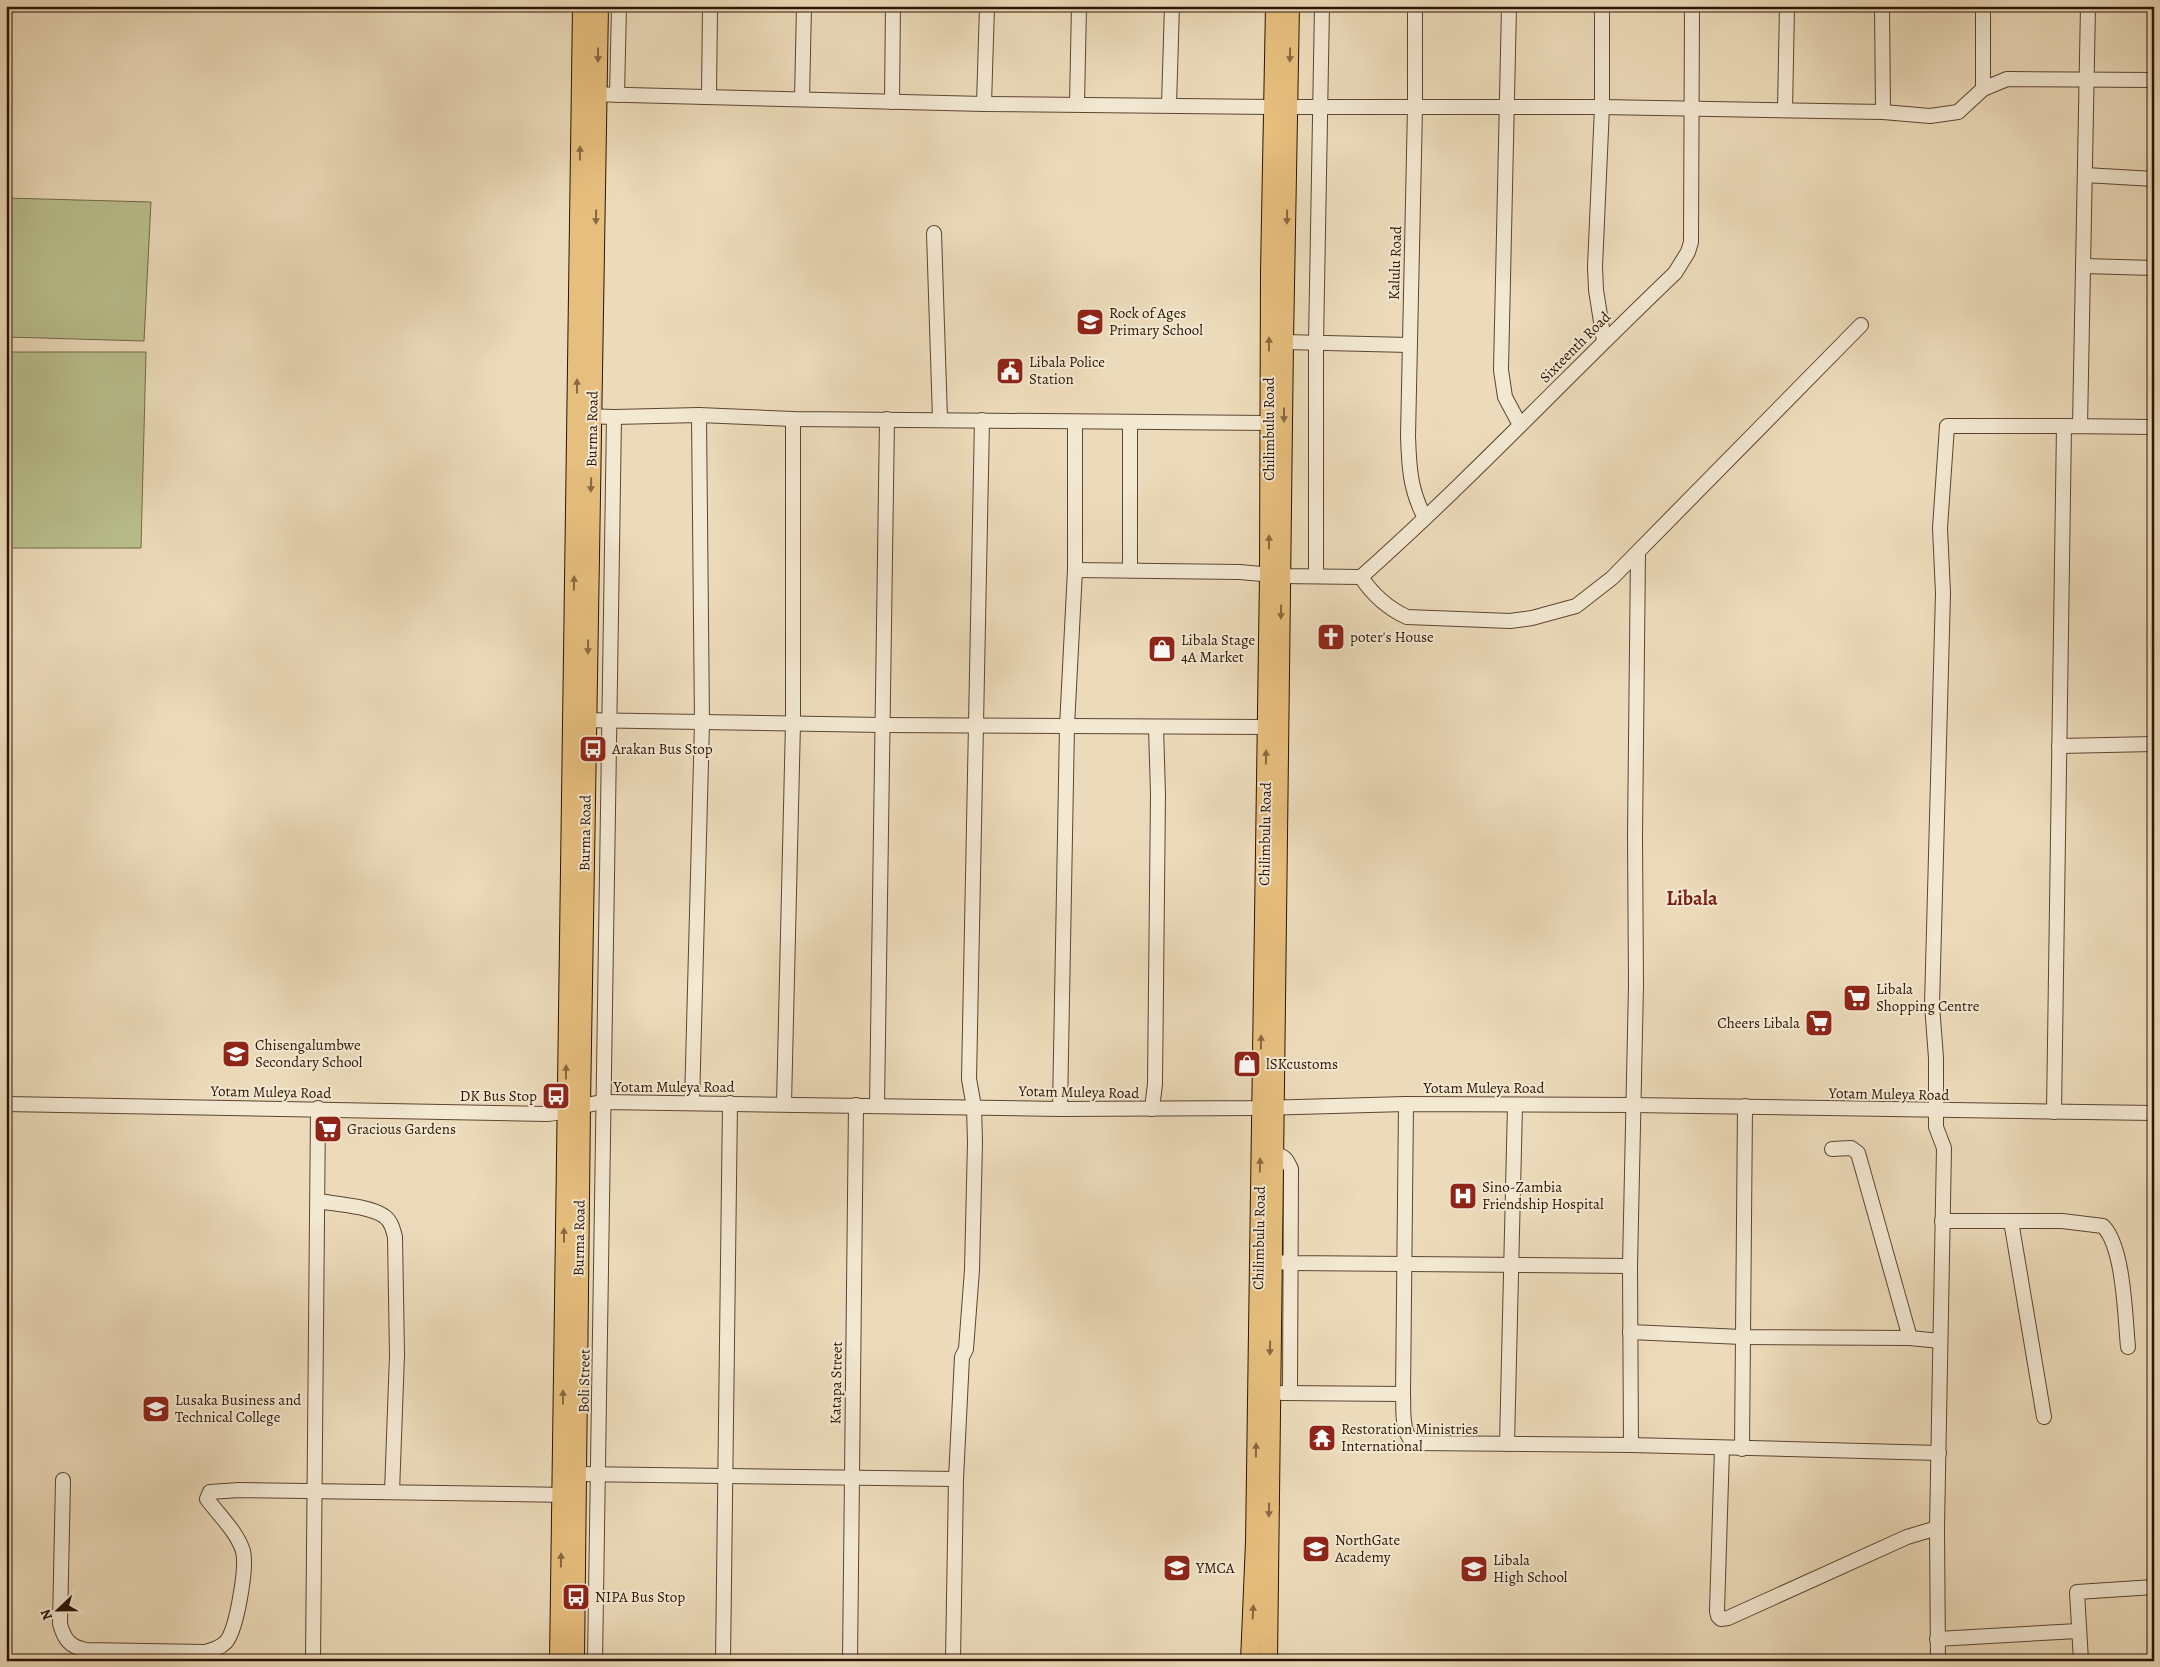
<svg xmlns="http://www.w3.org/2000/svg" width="2160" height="1667" font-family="Alegreya,serif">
<rect width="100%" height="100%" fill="#ecdbba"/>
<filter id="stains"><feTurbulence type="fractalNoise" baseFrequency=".004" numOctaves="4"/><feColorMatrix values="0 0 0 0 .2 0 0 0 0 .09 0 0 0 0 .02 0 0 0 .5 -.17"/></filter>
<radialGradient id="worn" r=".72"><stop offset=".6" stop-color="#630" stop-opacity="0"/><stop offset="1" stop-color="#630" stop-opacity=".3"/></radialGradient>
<g fill="#babf8e" stroke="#736a48">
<path d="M6,198l145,4 -7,139 -138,-4z"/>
<path d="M6,352h140l-5,196h-135z"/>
</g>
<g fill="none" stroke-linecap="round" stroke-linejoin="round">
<defs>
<g id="minor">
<path d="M1415,6v101l-7,329c1,31 2,54 17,82"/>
<path d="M1509,6l-8,364 4,27 15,28"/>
<path d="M1602,6v101l-7,160 1,23 8,51"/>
<path d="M1882,6l1,106"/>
<path d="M1983,6v83"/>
<path d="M589,94l395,10 288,3"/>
<path d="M617,95l2,-89"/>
<path d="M709,96l1,-90"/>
<path d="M802,99l2,-93"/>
<path d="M892,102l1,-96"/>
<path d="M984,104l3,-98"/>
<path d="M1077,104l2,-98"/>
<path d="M1169,105l3,-99"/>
<path d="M1289,107h313l281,5 47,4 28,-4 25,-23 24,-10 147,1"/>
<path d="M1785,110l2,-104"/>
<path d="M2085,175l69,4"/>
<path d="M934,233l6,186"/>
<path d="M2083,266l71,2"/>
<path d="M1284,342l125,3"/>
<path d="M583,416l31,1 85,-2 94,4 476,4"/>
<path d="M2080,426l8,-420"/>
<path d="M1075,570l165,2 42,4 79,1c109,-97 209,-204 314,-304l13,-21 3,-10 1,-236"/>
<path d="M1130,570v-148"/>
<path d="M1316,576v-233l6,-337"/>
<path d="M1361,577c12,18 26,31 46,40l103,4 22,-3 44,-12 36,-28 249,-253"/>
<path d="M578,720l304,5 384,2"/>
<path d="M2059,746l95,-2"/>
<path d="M692,1103l10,-380 -3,-308"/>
<path d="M6,1104l541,10c20,-1 37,-10 57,-12l456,7 200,-1 146,-4 226,1 522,8"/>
<path d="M784,1104l9,-381v-304"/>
<path d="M1406,1104l-3,290c1,14 -3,42 13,49l215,2 308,8"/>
<path d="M877,1105l10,-686"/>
<path d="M1060,1109l7,-383 8,-156v-148"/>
<path d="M1152,1109l3,-25 3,-290 -2,-67"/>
<path d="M2054,1112l10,-686 90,1"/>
<path d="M1832,1149l19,-1 7,5 52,185"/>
<path d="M1274,1155c11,0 13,5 17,14l-1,223"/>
<path d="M318,1201c18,3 51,5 66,15 7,5 9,13 11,21l2,118 -5,137"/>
<path d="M1942,1221h120l41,5c21,21 22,91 25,121"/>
<path d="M2011,1221l33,196"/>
<path d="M1265,1261l25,2 340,3"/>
<path d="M1630,1332l112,5 168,1 30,3"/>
<path d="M1282,1393l121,1"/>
<path d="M1507,1444l8,-339"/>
<path d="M1631,1445l-1,-179 6,-281 -1,-148 3,-285"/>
<path d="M1722,1448l-5,163 1,5 3,3 7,-1 179,-81 30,-9"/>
<path d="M1742,1449l3,-343"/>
<path d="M577,1474l379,5"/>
<path d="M63,1480l-3,144c4,15 10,23 26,26l119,2c8,-2 15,-4 21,-10 11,-13 21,-75 17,-91 -6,-19 -24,-36 -36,-52l3,-7 29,-2 330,5"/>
<path d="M1937,1639l141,-8"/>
<path d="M313,1661l5,-553"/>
<path d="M595,1661l19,-1244"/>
<path d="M723,1661l7,-558"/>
<path d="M850,1661l6,-556"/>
<path d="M953,1661l3,-182 6,-122 4,-8 6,-79 3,-128 -1,-35 -5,-28 13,-659"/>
<path d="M1938,1661l-1,-133 7,-380 -8,-21v-69l-4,-53 11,-412 -3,-65 7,-102h117"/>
<path d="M2081,1661l-4,-69 77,-5"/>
</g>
<g id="major">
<path d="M559,1661l23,-1655"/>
<path d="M575,1661l6,-555 18,-1100"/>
<path d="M1250,1661l5,-119 4,-281 10,-686 1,-303 5,-266"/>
<path d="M1268,1661l16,-1319 6,-336"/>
</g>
</defs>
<use href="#minor" stroke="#5c4631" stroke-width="16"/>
<use href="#major" stroke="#2c1403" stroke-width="20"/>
<use href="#minor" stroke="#f3e8d2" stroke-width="14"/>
<use href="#major" stroke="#e6be7d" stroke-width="18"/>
</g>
<defs><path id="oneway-solid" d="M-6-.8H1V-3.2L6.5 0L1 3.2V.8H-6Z" transform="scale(1.25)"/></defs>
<g fill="#896940">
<use href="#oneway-solid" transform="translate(598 55) rotate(90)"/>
<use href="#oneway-solid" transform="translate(1290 55) rotate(91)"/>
<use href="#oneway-solid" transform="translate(580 153) rotate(-89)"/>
<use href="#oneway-solid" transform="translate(596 217) rotate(91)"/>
<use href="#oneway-solid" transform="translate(1287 217) rotate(91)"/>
<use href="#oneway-solid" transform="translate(1269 344) rotate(-90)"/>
<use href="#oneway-solid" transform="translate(577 386) rotate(-90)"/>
<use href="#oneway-solid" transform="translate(1284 415) rotate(90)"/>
<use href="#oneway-solid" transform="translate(591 485) rotate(91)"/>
<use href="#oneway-solid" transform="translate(1269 542) rotate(-90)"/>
<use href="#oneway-solid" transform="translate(574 583) rotate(-89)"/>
<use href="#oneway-solid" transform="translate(1281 612) rotate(91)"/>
<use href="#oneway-solid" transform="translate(588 647) rotate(91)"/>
<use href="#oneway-solid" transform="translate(1266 757) rotate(-89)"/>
<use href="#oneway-solid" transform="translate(1261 1042) rotate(-89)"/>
<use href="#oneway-solid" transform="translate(566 1072) rotate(-89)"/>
<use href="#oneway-solid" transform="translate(1260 1165) rotate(-89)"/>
<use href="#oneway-solid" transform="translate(564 1235) rotate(-90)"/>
<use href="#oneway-solid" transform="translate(1270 1348) rotate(91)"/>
<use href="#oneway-solid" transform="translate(563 1397) rotate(-90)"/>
<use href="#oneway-solid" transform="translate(1256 1450) rotate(-89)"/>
<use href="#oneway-solid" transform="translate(1269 1510) rotate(91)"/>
<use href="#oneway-solid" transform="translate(561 1560) rotate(-89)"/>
<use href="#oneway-solid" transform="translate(1253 1612) rotate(-87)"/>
</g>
<defs>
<symbol id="school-square" viewBox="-11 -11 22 22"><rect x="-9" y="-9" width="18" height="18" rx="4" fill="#8f2418" stroke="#f3e8d2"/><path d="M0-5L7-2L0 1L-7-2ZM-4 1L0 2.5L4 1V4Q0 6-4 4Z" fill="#fff"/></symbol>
<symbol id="civic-square" viewBox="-11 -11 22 22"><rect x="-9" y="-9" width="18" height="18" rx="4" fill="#8f2418" stroke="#f3e8d2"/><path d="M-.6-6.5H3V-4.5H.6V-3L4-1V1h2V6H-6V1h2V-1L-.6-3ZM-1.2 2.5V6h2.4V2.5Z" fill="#fff"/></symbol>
<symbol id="church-square" viewBox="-11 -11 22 22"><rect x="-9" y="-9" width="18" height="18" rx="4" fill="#8f2418" stroke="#f3e8d2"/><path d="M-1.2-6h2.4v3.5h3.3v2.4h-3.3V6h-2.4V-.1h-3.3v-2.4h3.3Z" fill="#fff"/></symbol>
<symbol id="shop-square" viewBox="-11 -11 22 22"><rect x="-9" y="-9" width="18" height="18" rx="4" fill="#8f2418" stroke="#f3e8d2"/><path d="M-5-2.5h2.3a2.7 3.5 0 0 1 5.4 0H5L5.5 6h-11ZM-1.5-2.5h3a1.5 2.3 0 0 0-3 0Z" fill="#fff"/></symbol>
<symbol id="bus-square" viewBox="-11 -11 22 22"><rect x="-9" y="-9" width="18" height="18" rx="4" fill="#8f2418" stroke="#f3e8d2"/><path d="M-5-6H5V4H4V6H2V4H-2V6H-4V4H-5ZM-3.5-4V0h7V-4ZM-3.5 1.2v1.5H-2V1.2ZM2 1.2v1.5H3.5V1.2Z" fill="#fff"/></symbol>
<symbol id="supermarket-square" viewBox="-11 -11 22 22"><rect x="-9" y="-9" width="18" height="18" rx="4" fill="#8f2418" stroke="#f3e8d2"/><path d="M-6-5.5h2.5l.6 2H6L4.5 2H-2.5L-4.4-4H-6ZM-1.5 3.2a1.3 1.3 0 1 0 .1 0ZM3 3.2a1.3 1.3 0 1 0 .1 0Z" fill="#fff"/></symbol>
<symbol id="hospital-square" viewBox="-11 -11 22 22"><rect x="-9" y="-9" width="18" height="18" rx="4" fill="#8f2418" stroke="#f3e8d2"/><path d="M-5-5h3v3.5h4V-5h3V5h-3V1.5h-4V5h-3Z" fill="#fff"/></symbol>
<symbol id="university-square" viewBox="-11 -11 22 22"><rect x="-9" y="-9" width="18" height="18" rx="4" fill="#8f2418" stroke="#f3e8d2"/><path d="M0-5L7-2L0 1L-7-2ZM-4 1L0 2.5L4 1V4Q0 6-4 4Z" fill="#fff"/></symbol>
<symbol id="temple-square" viewBox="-11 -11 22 22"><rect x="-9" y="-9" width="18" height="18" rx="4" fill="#8f2418" stroke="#f3e8d2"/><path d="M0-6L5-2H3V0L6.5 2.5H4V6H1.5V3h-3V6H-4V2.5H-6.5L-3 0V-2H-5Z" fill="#fff"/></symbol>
</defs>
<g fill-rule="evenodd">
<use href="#school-square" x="1074" y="306" width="32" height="32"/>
<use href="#civic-square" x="994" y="355" width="32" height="32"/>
<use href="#church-square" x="1315" y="621" width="32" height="32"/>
<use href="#shop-square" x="1146" y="633" width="32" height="32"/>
<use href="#bus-square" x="577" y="733" width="32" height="32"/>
<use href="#supermarket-square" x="1841" y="982" width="32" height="32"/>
<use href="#supermarket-square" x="1803" y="1007" width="32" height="32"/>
<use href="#school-square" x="220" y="1038" width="32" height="32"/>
<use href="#shop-square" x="1231" y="1048" width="32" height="32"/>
<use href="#bus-square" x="540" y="1080" width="32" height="32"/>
<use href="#supermarket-square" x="312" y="1113" width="32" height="32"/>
<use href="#hospital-square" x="1447" y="1180" width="32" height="32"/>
<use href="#university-square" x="140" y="1393" width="32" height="32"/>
<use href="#temple-square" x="1306" y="1422" width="32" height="32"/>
<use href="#school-square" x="1300" y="1533" width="32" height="32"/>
<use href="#university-square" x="1161" y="1552" width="32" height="32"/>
<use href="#school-square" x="1458" y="1553" width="32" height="32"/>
<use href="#bus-square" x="560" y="1581" width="32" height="32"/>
</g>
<g text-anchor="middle" stroke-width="4" stroke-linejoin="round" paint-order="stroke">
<g font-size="15" fill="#2c1403" stroke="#f3e8d2">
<text transform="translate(1395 263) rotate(-88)" y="5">Kalulu Road</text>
<text transform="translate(1575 347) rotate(-45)" y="5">Sixteenth Road</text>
<text transform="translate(592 429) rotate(-89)" y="5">Burma Road</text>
<text transform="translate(1269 429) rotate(-90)" y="5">Chilimbulu Road</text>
<text transform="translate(585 833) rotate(-89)" y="5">Burma Road</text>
<text transform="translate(1265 834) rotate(-89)" y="5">Chilimbulu Road</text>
<text x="674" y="1092">Yotam Muleya Road</text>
<text x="1484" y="1093">Yotam Muleya Road</text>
<text transform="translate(271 1092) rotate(1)" y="5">Yotam Muleya Road</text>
<text transform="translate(1079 1092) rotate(1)" y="5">Yotam Muleya Road</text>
<text transform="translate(1889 1094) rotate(1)" y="5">Yotam Muleya Road</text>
<text transform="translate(579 1238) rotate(-89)" y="5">Burma Road</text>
<text transform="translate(1259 1238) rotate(-89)" y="5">Chilimbulu Road</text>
<text transform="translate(584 1381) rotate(-89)" y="5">Boli Street</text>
<text transform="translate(836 1383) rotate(-89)" y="5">Katapa Street</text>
</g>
<g font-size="15" fill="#2c1403" stroke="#f3e8d2" text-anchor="start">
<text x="1109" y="318">Rock of Ages<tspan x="1109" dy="17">Primary School</tspan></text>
<text x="1029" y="367">Libala Police<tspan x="1029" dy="17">Station</tspan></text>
<text x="1350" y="642">poter's House</text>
<text x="1181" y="645">Libala Stage<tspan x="1181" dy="17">4A Market</tspan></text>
<text x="612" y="754">Arakan Bus Stop</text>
<text x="1876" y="994">Libala<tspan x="1876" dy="17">Shopping Centre</tspan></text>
<text x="1800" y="1028" text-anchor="end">Cheers Libala</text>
<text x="255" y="1050">Chisengalumbwe<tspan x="255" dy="17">Secondary School</tspan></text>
<text x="1266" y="1069">lSKcustoms</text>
<text x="537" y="1101" text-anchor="end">DK Bus Stop</text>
<text x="347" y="1134">Gracious Gardens</text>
<text x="1482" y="1192">Sino-Zambia<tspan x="1482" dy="17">Friendship Hospital</tspan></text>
<text x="175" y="1405">Lusaka Business and<tspan x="175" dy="17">Technical College</tspan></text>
<text x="1341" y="1434">Restoration Ministries<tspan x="1341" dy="17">International</tspan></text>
<text x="1335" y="1545">NorthGate<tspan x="1335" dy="17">Academy</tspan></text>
<text x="1493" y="1565">Libala<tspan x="1493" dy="17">High School</tspan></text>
<text x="1196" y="1573">YMCA</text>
<text x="595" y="1602">NIPA Bus Stop</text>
</g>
<g font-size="20" font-weight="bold" fill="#7a1f14" stroke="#f3e8d2">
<text x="1692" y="905">Libala</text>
</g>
</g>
<rect width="2160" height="1667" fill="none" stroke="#ecdbba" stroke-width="25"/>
<rect x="8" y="8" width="2145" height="1652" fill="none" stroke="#2c1403" stroke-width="2.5"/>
<rect x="12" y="12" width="2135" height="1642" fill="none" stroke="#2c1403"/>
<g transform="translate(58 1610) rotate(248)" stroke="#f3e8d2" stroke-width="4" paint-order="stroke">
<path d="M0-4L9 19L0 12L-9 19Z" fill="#2c1403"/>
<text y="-8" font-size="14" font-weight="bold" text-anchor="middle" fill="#2c1403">N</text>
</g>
<rect width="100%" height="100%" filter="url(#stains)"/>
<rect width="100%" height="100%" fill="url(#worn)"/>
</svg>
